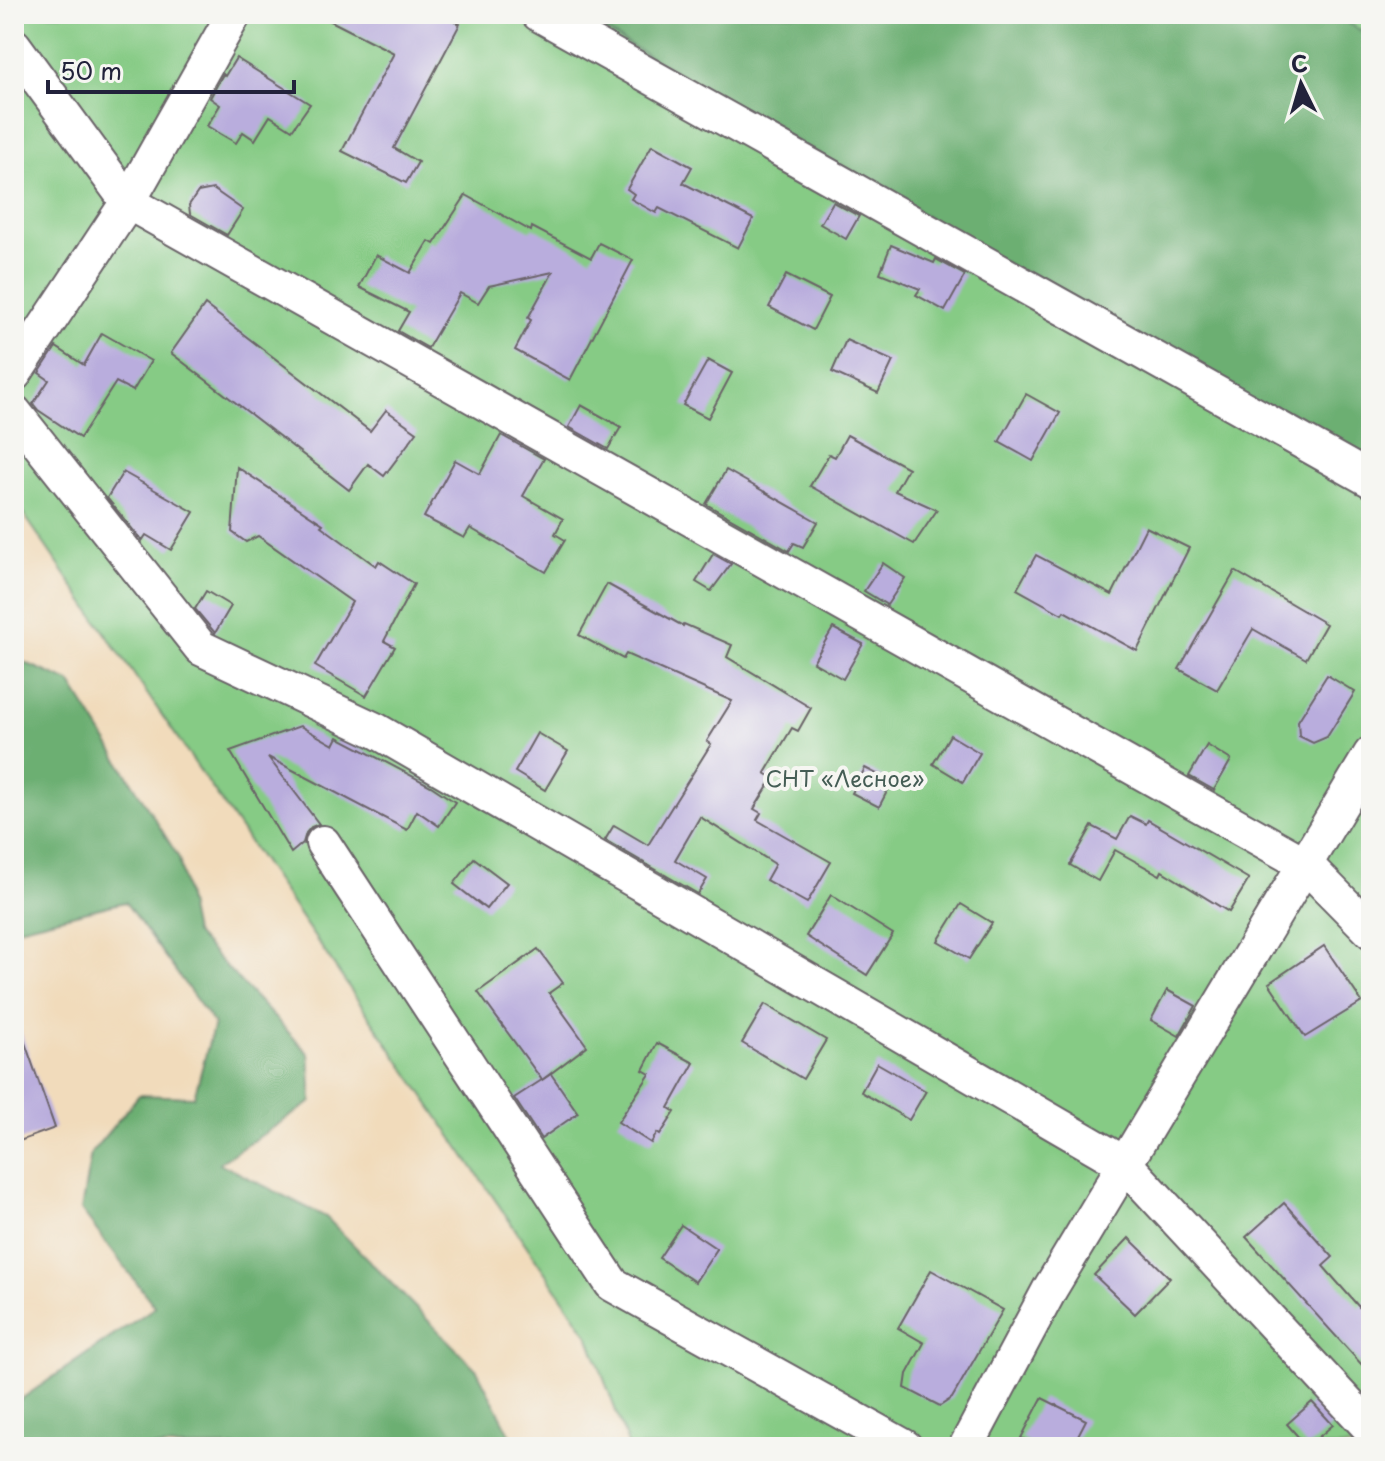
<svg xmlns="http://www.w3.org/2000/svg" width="1385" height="1461" font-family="'Playpen Sans',sans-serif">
<rect width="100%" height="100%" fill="#f6f6f2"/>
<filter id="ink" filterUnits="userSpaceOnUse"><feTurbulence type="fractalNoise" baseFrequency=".0125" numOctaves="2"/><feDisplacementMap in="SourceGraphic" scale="16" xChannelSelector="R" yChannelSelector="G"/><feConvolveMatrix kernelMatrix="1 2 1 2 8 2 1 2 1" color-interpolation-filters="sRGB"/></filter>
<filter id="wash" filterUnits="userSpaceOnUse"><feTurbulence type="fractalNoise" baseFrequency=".006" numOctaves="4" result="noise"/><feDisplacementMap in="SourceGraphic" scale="32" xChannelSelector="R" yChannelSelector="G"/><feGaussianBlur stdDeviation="1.8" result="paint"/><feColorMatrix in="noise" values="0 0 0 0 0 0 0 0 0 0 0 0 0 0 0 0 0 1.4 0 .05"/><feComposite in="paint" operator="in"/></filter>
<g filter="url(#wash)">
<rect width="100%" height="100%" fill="#f1dbbb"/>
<g fill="#86cb85" stroke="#547660" stroke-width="2">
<path d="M14,14h563l794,462v971h-742l-41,-112 -574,-835z"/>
<path d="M1333,14h38v23z"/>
</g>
<g fill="#6caf72" stroke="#476856" stroke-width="2">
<path d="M577,14h756l38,23v439z"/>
<path d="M14,658l56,24 109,176 15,75 115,121 3,48 -93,61 107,54 151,153 40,77h-503v-43l141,-97 -74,-97 10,-57 48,-58 55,2 20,-73 -89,-122 -111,27z"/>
</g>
<g id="blocks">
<g fill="#b9addd">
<path d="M317,14h124l19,10 -66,124 24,14 -12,21 -64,-32 52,-98z"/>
<path d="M236,58l74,46 -18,26 -22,-14 -15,24 -12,-8 -7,11 -29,-17 13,-21 -10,-7 13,-24 2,2z"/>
<path d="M652,145l40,22 -9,16 70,36 -15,29 -79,-40 -3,5 -25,-14 3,-5 -7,-5z"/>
<path d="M213,189l30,21 -16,25 -37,-21 -1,-9 9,-13z"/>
<path d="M466,195l65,36 1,-4 59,31 8,-15 34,17 -63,120 -55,-30 16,-30 -3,-2 25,-46 -64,14 -11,17 -18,-10 -32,55 -30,-17 11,-19 -50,-25 17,-32 34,18 19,-32 5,3z"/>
<path d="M833,202l26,14 -13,23 -26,-15z"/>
<path d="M891,245l43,18 2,-4 29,16 -20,36 -29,-16 4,-6 -40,-16z"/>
<path d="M786,275l44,22 -17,33 -44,-23z"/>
<path d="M205,305l165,126 16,-21 31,22 -33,44 -16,-12 -19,26 -178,-137z"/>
<path d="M102,333l49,28 -18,30 -17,-9 -36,56 -42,-28 -5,-6 16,-24 -10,-7 17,-26 28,18z"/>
<path d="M846,340l47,21 -15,32 -46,-21z"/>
<path d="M708,360l24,13 -24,45 -25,-13z"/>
<path d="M1026,394l34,19 -27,48 -34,-19z"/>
<path d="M581,405l40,22 -13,22 -39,-22z"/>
<path d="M501,435l43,24 -21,37 40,23 -8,15 10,6 -19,32 -76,-44 -6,10 -40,-21 31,-57 25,14z"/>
<path d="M847,435l61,33 -13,23 42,19 -23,34 -104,-58 19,-32 6,3z"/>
<path d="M237,467l86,57 -2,2 55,40 3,-5 35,23 -30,57 11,6 -29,49 -51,-30 37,-64 -94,-66 -12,6 -14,-10z"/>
<path d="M726,470l92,52 -15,25 -9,-4 -5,8 -83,-47z"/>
<path d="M123,472l71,40 -23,38 -25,-15 -4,6 -35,-43z"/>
<path d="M1146,527l43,21 -52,103 -73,-40 -2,3 -45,-25 19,-34 76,40z"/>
<path d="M713,554l18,10 -20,27 -15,-9z"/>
<path d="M883,563l22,15 -18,27 -23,-14z"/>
<path d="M1235,571l91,53 -20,35 -53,-30 -36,61 -38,-21z"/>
<path d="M607,584l76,42 1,-2 48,21 -5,12 84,51 -13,23 -6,-3 -27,45 8,5 -19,31 7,4 -4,7 74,42 -24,41 -41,-23 9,-16 -75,-47 -25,43 32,19 -9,15 -93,-54 9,-15 34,20 63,-101 -4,-3 25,-40 -106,-47 -3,5 -44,-24z"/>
<path d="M206,591l25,15 -16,27 -20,-24z"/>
<path d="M833,628l30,16 -20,35 -30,-17z"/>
<path d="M1327,675l28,17 -28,45 -14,6 -14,-7 -1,-15z"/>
<path d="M300,726l34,19 4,-8 93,49 24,16 -16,24 -22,-15 -10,19 -139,-73 51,67 -8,3 -5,6 -3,10 -12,10 -61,-102z"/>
<path d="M537,733l31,18 -23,39 -30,-18z"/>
<path d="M950,735l30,18 -17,29 -30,-18z"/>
<path d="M1207,745l24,15 -17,30 -25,-14z"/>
<path d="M865,768l27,14 -13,25 -27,-14z"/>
<path d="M1130,816l16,8 2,-4 101,59 -20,33 -67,-41 -2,4 -45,-25 -17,31 -28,-16 22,-39 25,13z"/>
<path d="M474,858l33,25 -21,26 -32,-25z"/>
<path d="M831,895l62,39 -26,41 -61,-39z"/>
<path d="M961,904l31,19 -23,36 -31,-18z"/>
<path d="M1324,946l38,56 -57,35 -36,-54z"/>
<path d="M538,949l25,34 -14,10 38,53 -45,34 -64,-88z"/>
<path d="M1167,990l29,16 -17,30 -28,-16z"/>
<path d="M765,1004l61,36 -23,39 -61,-36z"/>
<path d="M18,1023l37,105 -41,15v-119z"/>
<path d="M657,1043l37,20 -25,45 6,4 -15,23 -3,-2 -6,10 -33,-21 32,-48 -7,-4z"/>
<path d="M877,1063l49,28 -17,29 -48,-28z"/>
<path d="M551,1074l27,39 -37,26 -27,-41z"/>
<path d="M1284,1203l49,54 -10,9 36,41 12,-10v78l-125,-138z"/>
<path d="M681,1225l36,24 -22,33 -36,-24z"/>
<path d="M1129,1238l41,40 -35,36 -41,-39z"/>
<path d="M931,1270l72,40 -51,88 -12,8 -35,-18 2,-14 17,-31 -26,-15z"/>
<path d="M1042,1398l44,22 -14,27h-33l-18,-9z"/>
<path d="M1312,1402l21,23 -26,22 -20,-23z"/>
</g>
</g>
</g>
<g filter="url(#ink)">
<use href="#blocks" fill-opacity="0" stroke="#6a6368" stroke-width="2"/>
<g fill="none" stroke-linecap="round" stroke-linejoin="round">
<defs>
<g id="minor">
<path d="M539,14l832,466"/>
<path d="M14,46l114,156 1177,662 66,67"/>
<path d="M14,374l114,-172 106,-188"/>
<path d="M14,412l187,236 176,83 748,433 246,265"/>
<path d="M323,843l289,441 293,163"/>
<path d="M966,1447l84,-158 321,-535"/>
</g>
</defs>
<use href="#minor" stroke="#6a6368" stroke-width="38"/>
<use href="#minor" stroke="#fff" stroke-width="34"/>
</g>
</g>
<g text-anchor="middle" stroke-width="8" stroke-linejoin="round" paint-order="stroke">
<g font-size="22" fill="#455d55" stroke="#f6f6f2">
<text x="845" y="787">СНТ «Лесное»</text>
</g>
</g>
<rect width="1385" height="1461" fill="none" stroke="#f6f6f2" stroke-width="48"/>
<g transform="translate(1301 84) rotate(355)" stroke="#f6f6f2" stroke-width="6" paint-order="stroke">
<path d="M0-6L14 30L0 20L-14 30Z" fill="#22223b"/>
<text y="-12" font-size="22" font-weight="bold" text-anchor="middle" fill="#22223b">С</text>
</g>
<path d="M48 80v12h246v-12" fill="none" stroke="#22223b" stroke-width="4"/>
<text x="60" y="80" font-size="24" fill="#22223b" stroke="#f6f6f2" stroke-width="6" paint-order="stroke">50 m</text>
</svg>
